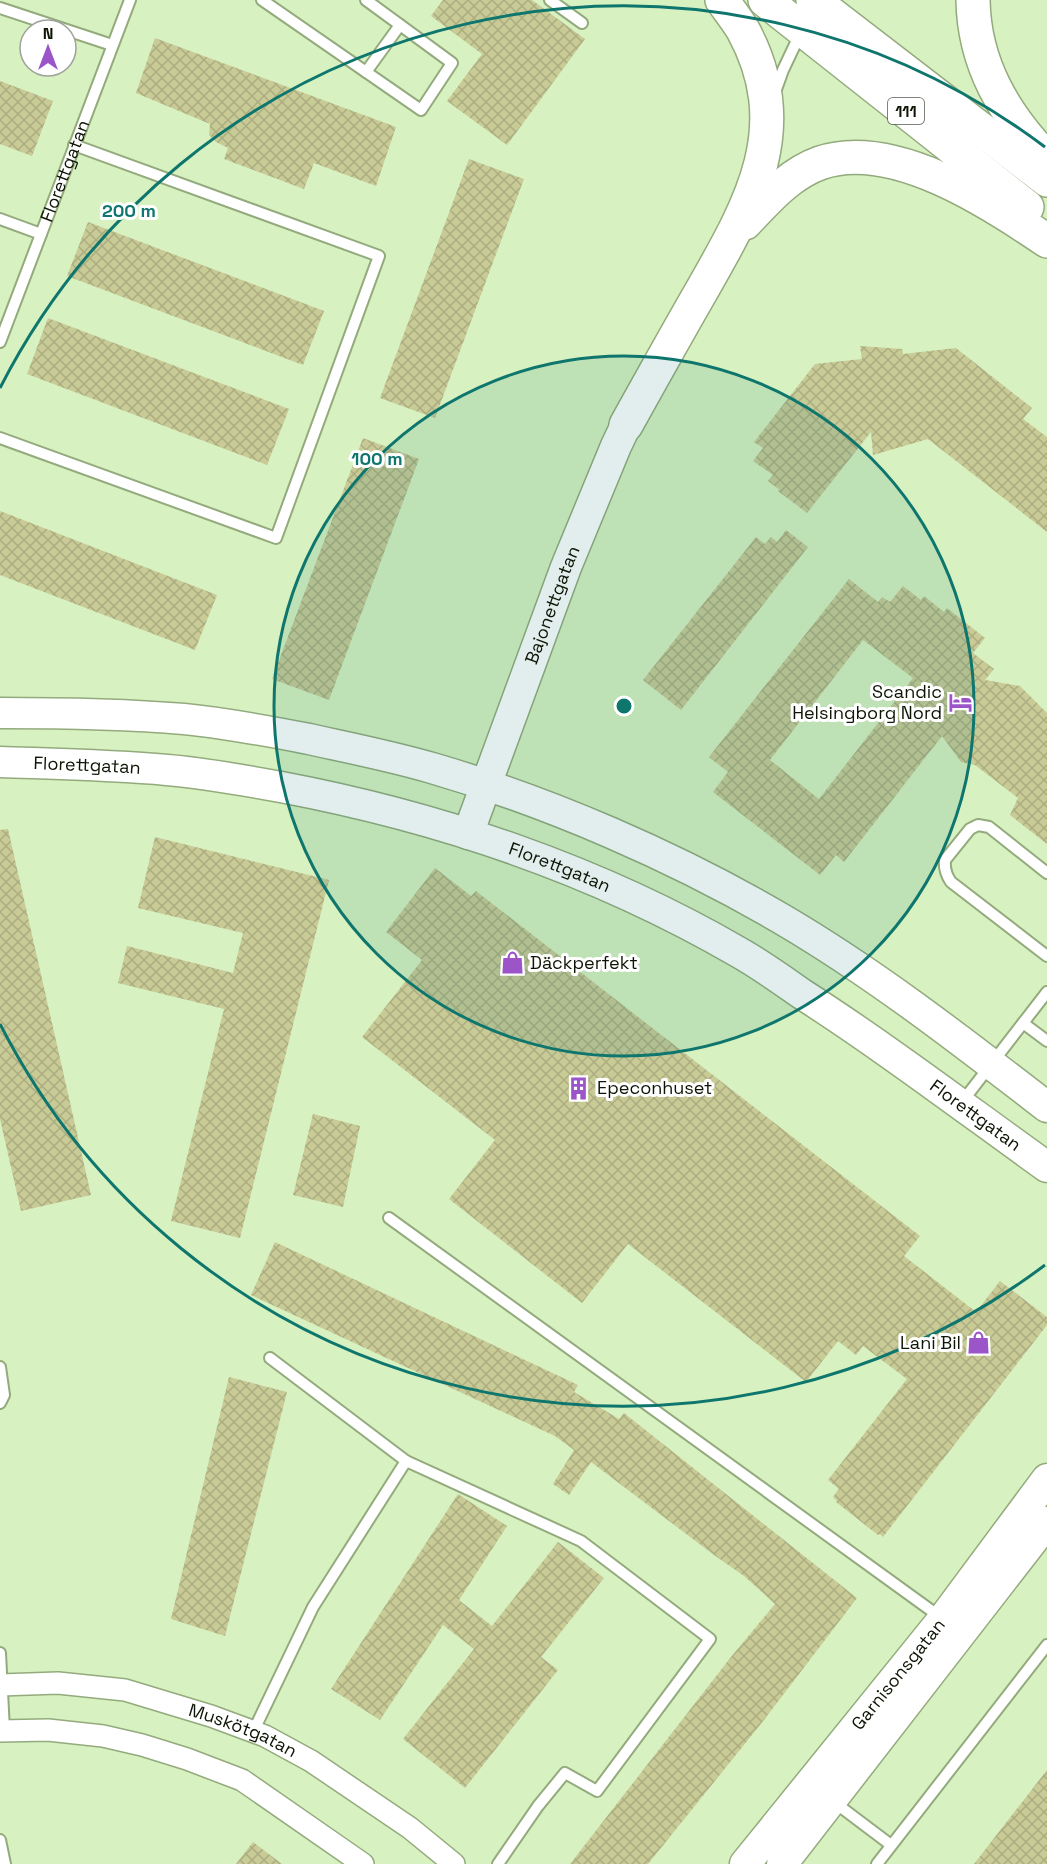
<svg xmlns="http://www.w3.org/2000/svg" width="1047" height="1864" font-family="'Space Grotesk',sans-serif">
<defs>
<pattern id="building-cross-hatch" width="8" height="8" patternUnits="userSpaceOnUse" patternTransform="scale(1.5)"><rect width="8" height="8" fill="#c9cb97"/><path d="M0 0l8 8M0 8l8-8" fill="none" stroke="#abad81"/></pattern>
</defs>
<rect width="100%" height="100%" fill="#d8f1c1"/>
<g fill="url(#building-cross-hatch)" fill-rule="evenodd">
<path d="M443,0h89l53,39 -78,106 -60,-44 35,-47 -51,-38z"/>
<path d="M155,38l241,89 -20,59 -62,-23 -10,26 -80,-30 4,-11 -12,-6 -7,-7 1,-11 -74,-31z"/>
<path d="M0,81l53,20 -21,55 -32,-12z"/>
<path d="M469,159l55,20 -89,239 -55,-20z"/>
<path d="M88,222l236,89 -21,54 -236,-89z"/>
<path d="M48,318l241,91 -22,56 -240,-91z"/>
<path d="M860,346l42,3 1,5 53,-6 76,60 -9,11 24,18v95l-119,-93 -55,16 -2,-23 -64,81 -29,-22 2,-1 -12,-9 5,-6 -20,-14 10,-13 -9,-6 61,-78 47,-5z"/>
<path d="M363,438l56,21 -90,241 -57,-21z"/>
<path d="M0,511l217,84 -22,55 -195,-75z"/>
<path d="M786,530l22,17 -127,163 -38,-30 113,-143 9,7 6,-7 6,5z"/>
<path d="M849,579l29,23 4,-5 8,5 13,-16 18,14 3,-4 20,16 3,-4 38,30 -12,15 21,16 -9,11 35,6 27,27v131l-37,-29 8,-17 -43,-33 -14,-3 -19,-26 -98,126 -8,-7 -16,20 -107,-83 15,-20 -19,-15zM863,640l50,38 -94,121 -49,-39z"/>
<path d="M8,829l83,366 -70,16 -21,-92v-289z"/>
<path d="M155,837l174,43 -89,358 -69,-17 53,-212 -106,-26 9,-37 106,27 10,-40 -105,-25z"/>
<path d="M435,868l36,28 5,-5 444,345 -16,20 72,56 24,-31 47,36v8l-164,212 -3,-3 -2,1 -42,-33 1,-1 -4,-4 6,-8 -11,-9 79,-101 -44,-33 -7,9 -18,-14 -32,41 -178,-138 -46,59 -133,-104 46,-59 -133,-103 60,-77 -36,-28z"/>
<path d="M313,1114l47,12 -17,81 -50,-12z"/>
<path d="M275,1242l303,143 -4,7 45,27 5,-6 233,185 -97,127 -112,139h-78l161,-207 44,-53 -31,-28 -30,-21 -123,-93 -22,33 -16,-11 21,-34 -19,-14 -304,-141z"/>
<path d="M229,1377l58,15 -62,244 -54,-17z"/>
<path d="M458,1494l49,32 -48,74 33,26 66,-84 46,36 -63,79 17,13 -93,118 -62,-49 71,-90 -31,-24 -63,95 -49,-31z"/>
<path d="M1047,1770v94h-73z"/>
<path d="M253,1842l29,22h-46z"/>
</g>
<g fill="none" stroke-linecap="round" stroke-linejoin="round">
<defs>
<g id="lane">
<path d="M262,0l159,110 31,-47 -86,-63"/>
<path d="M550,0l32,23"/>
<path d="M0,8l112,37"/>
<path d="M366,72l34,-47"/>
<path d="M774,95l9,-25 18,-38"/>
<path d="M0,219l41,15"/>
<path id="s1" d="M0,342l130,-342"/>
<path d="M0,438l276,100 103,-282 -305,-111"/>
<path d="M1047,873l-58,-46 -11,-2 -8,4 -25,31c-1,9 1,15 6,22l96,74"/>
<path d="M1023,1023l24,18"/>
<path d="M962,1102l85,-110"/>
<path d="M389,1218l554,401"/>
<path d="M270,1358l136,103"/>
<path d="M0,1367l4,28 -4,8"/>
<path d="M0,1653l4,77"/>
<path d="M253,1732l60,-125 93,-146 175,80 129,98 -113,152 -32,-18 -27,33 -40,58"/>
<path d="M834,1802l57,43"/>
<path d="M0,1840l5,24"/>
<path d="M877,1864l170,-219"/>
</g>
<g id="street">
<path id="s2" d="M0,1685l58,-2 67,7 86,26 54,20 46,25 99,67 44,36"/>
<path d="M0,1731l48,-1 55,6 39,9 45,14 55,21 121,84"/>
</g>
<g id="secondary">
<path d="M0,713c61,0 123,1 184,6 41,4 84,12 125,20 41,9 82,17 123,29 117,34 242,88 348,150 94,55 180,122 267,189"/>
<path id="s3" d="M0,762c56,2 111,3 167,8 38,3 76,10 114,17 159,30 318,84 459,166 21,12 42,27 62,41 84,54 164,115 245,173"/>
<path id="s4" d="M468,834l98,-267 50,-121 10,-21"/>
<path id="s5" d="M745,1864l198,-245 104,-140"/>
<path d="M782,1864l265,-342"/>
</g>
<g id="primary">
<path d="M765,0l262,207"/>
<path d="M813,0l234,180"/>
<path d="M973,0c1,64 31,114 74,159"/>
<path d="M745,223c22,-23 44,-49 75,-60 72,-25 170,39 227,78"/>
<path d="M626,425c25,-45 50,-90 76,-135 49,-86 94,-163 41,-260 -6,-10 -14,-20 -21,-30"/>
</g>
</defs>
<use href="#lane" stroke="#93aa7d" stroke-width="14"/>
<use href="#street" stroke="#93aa7d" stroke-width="24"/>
<use href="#secondary" stroke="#93aa7d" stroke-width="33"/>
<use href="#primary" stroke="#93aa7d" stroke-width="36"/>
<use href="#lane" stroke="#fff" stroke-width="10"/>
<use href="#street" stroke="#fff" stroke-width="21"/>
<use href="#secondary" stroke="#fff" stroke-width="30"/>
<use href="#primary" stroke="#fff" stroke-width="33"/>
</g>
<circle cx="624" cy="706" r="350" fill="#0f766e" fill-opacity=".12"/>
<g fill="none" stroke="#0f766e" stroke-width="3">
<circle cx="624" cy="706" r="350"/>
<path d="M1045 1265A700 700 0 0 1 0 1024M0 388A700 700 0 0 1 1045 147"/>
</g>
<defs>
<symbol id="hotel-bare" viewBox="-9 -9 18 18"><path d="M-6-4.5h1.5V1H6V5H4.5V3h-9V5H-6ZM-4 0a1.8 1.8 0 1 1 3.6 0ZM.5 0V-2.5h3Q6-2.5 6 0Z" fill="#9c55c9" stroke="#fff" stroke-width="2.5" paint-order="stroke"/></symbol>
<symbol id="shop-bare" viewBox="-9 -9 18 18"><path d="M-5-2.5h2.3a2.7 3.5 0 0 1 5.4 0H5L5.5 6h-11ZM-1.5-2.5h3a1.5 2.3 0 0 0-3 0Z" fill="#9c55c9" stroke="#fff" stroke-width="2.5" paint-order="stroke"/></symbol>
<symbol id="building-bare" viewBox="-9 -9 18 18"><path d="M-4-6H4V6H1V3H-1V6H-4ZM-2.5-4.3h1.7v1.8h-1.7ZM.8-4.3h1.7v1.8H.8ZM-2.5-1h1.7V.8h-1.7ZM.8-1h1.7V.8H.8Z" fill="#9c55c9" stroke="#fff" stroke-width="2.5" paint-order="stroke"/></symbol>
</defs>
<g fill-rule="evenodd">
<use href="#hotel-bare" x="944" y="686" width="33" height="33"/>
<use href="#shop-bare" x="496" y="946" width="33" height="33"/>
<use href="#building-bare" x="562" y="1072" width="33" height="33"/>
<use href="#shop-bare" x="962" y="1326" width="33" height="33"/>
</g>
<g text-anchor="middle" stroke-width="6" stroke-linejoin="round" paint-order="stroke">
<rect fill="#fff" stroke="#565b50" stroke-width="1.5" x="888" y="98" width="36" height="26" rx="4.5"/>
<g font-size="16" font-weight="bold" fill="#0d1505">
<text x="906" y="117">111</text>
</g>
<g font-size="18" fill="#0d1505" stroke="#fff">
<text dy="6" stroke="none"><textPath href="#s1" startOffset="183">Florettgatan</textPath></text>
<text dy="6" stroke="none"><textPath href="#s4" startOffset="244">Bajonettgatan</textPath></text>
<text dy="6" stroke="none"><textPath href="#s3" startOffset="87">Florettgatan</textPath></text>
<text dy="6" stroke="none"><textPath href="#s3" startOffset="573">Florettgatan</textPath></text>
<text dy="6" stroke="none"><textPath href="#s3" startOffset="1059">Florettgatan</textPath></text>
<text dy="6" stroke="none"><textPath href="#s5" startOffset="244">Garnisonsgatan</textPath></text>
<text dy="6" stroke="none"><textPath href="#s2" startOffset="250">Muskötgatan</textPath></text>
</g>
<g font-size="18" fill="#0d1505" stroke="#fff" text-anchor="end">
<text x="942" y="698">Scandic<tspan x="942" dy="21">Helsingborg Nord</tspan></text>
<text x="530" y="969" text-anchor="start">Däckperfekt</text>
<text x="597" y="1094" text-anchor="start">Epeconhuset</text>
<text x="961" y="1349">Lani Bil</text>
</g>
</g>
<circle cx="624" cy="706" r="9" fill="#0f766e" stroke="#fff" stroke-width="3"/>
<g font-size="18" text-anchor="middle" font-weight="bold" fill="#0f766e" stroke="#fff" stroke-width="6" stroke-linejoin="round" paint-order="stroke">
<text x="129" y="217">200 m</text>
<text x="377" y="465">100 m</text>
</g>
<g transform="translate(48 48)"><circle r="28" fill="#ffffff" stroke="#9ea19b" stroke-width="1.5"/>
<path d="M0-4.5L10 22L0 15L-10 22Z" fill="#9c55c9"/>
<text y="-9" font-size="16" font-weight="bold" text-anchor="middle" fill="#0d1505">N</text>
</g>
</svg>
